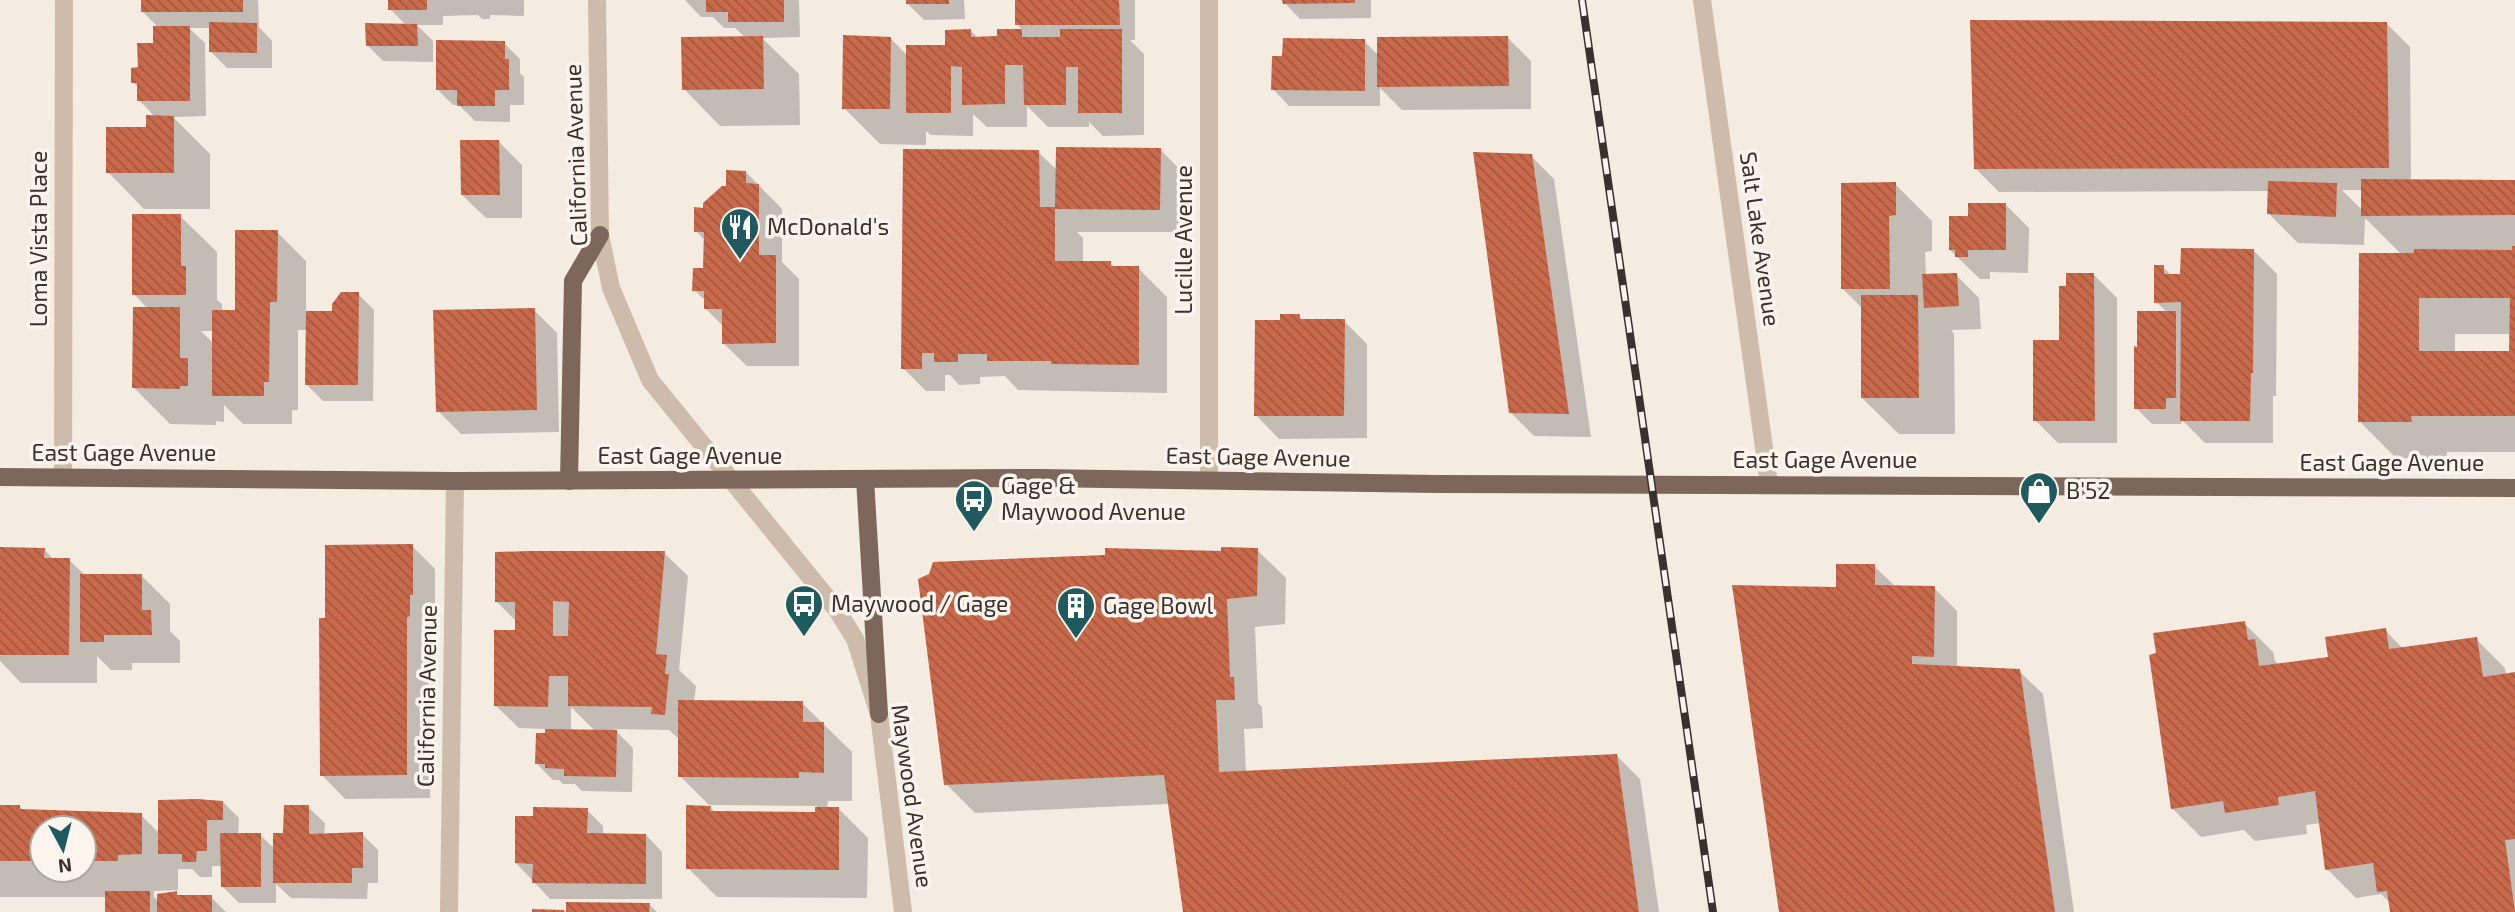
<svg xmlns="http://www.w3.org/2000/svg" width="2515" height="912" font-family="'Exo 2',sans-serif">
<defs>
<pattern id="building-back-hatch" width="6" height="6" patternUnits="userSpaceOnUse" patternTransform="scale(1.75)"><rect width="6" height="6" fill="#c8694b"/><path d="M-1 5l2 2M0 0l6 6M5-1l2 2" fill="none" stroke="#a4573f"/></pattern>
</defs>
<rect width="100%" height="100%" fill="#f4ebe1"/>
<g fill="#0003" fill-rule="evenodd">
<path d="M143,0h115l1,27 13,14v27h-45l-16,-16v-24h-22l16,15 1,73 -33,1 37,37v55h-66l-36,-37 40,-44 7,-11 -16,-17v-12l-6,-6 22,-37 3,-18 -15,-15z"/>
<path d="M390,0h134v16l-34,-1v4h-8l-4,-4 -35,1v9h-26l16,16v21l-50,-1 -16,-16 39,-20 -16,-16z"/>
<path d="M685,0h114l1,37 -38,1 37,36 1,51 -80,1 -36,-37 62,-51 -11,-10h-11l-11,-11h-12z"/>
<path d="M908,0h56l1,19 -41,1 -16,-16z"/>
<path d="M1017,0h118v40h-5l14,14v81l-41,1 -14,-14v5h-41l-21,-21v21h-40l-14,-13v22l-42,-1 -5,-4v14l-46,-1 -36,-36 46,-70 18,18 39,-9 24,-16 7,7h20v-8l25,1 -6,-7z"/>
<path d="M1282,0h89v18l-71,1z"/>
<path d="M2387,24l23,23 1,134h104v271h-68v6h-51l-37,-37 43,-166 -37,-37 -1,27 -66,-2 -29,-29 1,-23 -271,1 -24,-24zM2342,190h20l1,21zM2455,334h56v19h-56z"/>
<path d="M1508,38l23,23v48l-129,1 -22,-22v18h-91l-16,-17 91,-48 14,14z"/>
<path d="M504,43l16,16v14l4,4v28h-14v17l-35,-1 -16,-16h-6l-16,-16z"/>
<path d="M499,142l23,23v53h-36l-24,-23z"/>
<path d="M1160,149l23,24v59h-106l6,6v25h27l5,5h23l29,29v96l-149,-3 -13,-14 -25,1v7l-21,1 -9,-10h-5v16h-19l-23,-23 135,-216 19,18z"/>
<path d="M1531,156l23,23 37,258 -57,-1 -23,-23z"/>
<path d="M746,172l36,37v53l17,17v87h-52l-24,-23v-17l-18,-18 1,-7 -12,-11 11,-20v-30l-9,-9 9,-22z"/>
<path d="M1895,184l37,37v30l-7,1 1,24 30,-1 23,23 2,31 -30,1 3,4 1,100h-56l-37,-36v-90l-19,-19z"/>
<path d="M2006,205l23,23 -1,45 -38,-1v7h-10l-30,-29 20,-32z"/>
<path d="M180,216l37,36v48l5,4v8h15l40,-80 29,29v52h28l24,-19 16,16 -1,91h-50l-16,-16v-55h-9v80h-6v14h-49l-19,-19v17l-8,-1v4l-46,-1 -36,-36 14,-79 -14,-15zM201,331h13v13z"/>
<path d="M2254,251l23,23 -1,122h-3v47h-68l-23,-23 -1,4h-29l-16,-16 3,-60 28,-36 -11,-10 7,-35 9,9h10z"/>
<path d="M2094,275l23,23v145h-59l-23,-23 26,-78 7,-54z"/>
<path d="M534,310l23,23 2,99 -98,2 -23,-23z"/>
<path d="M1299,316l5,5h40l23,23v94l-88,1 -23,-24 26,-94z"/>
<path d="M412,546l23,23v49h-3v21h-3l1,159 -85,1 -23,-24 5,-155z"/>
<path d="M0,549h44l10,11h15l17,16 55,-1 29,29v27l10,10v22h-48v7h-21l-14,-14v27h-76l-21,-22z"/>
<path d="M1257,550l29,28 -1,46 -30,3 3,76 4,4 1,21 -19,1 2,44 371,-17 23,23 19,133h-474l-16,-108 -194,9 -29,-29 276,-232z"/>
<path d="M664,553l24,23 -9,94 17,16 -2,16 108,1 50,49v49h-24l-1,8h12l29,29 -1,60 -150,-1 -29,-29 22,-61 6,6 100,1 1,-8 -108,-1 -29,-29v-36l-11,-10 -55,-1 19,19 -1,44 -50,-1 -7,-7h-12l-4,-4h-6l-16,-16 9,-35 -27,-1 -24,-23 22,-73v-10l-21,-21zM571,707l24,24h-24z"/>
<path d="M1874,566l22,21 38,1 23,23v57l62,3 24,23 31,218h-293l57,-324z"/>
<path d="M2244,623l29,29 2,9 4,4 51,-7 55,-28 18,19 73,-10 29,29 1,7 9,-1v238h-123l-1,-8 -10,-10 -25,4 -29,-29 -6,-46 -15,2 1,9 -52,7 -11,-11 -43,7 -29,-29z"/>
<path d="M223,802l16,16 -1,16 22,1 15,14 33,-42 17,16 -1,12 38,-1 16,16v33h-10l-1,16 -76,-1 -15,-14v19h-37l-16,-16 -1,-21h-10v11h-12l-8,-8h-14v21l-24,1v6l5,5 17,-9 3,3 32,1 15,15h-119v-15h-107v-91h19l5,5 117,4 19,19zM42,828h42v42h-42z"/>
<path d="M587,810l16,16v9h43l16,17v47h-112l-34,-36z"/>
<path d="M649,904l8,8h-123l34,-1z"/>
</g>
<g fill="url(#building-back-hatch)" fill-rule="evenodd">
<rect x="141" y="0" width="102" height="12"/>
<rect x="388" y="0" width="39" height="10"/>
<path d="M706,0h78v22h-56v-10h-22z"/>
<rect x="906" y="0" width="43" height="4"/>
<path d="M1015,0h104l1,25h-105z"/>
<path d="M1282,0h73v3l-72,1z"/>
<path d="M1970,20l417,2 2,146 -415,1z"/>
<path d="M209,22l48,1v30l-48,-1z"/>
<path d="M365,23l52,1 1,22h-52z"/>
<path d="M153,26h37v75h-53v-18h-6v-15l7,-1 -1,-24h16z"/>
<path d="M971,29v8l26,-1v-7h25v8h38v-8h62v84h-44v-46h-12v38h-42l-1,-40h-18v39l-43,1v-38l-11,-1v47h-45v-68h39v-15z"/>
<path d="M843,35l48,2 -1,72h-48z"/>
<path d="M763,36l1,53 -82,1 -1,-53z"/>
<path d="M1508,36l1,50 -132,1v-50z"/>
<path d="M1283,38l82,1v52l-94,-1 1,-34h10z"/>
<path d="M436,40l69,1v18h4v31h-14v16h-38v-16h-21z"/>
<path d="M146,115l28,1v57h-68v-46h40z"/>
<path d="M460,140h39l1,55h-39z"/>
<path d="M1056,147l105,1 -1,62 -105,-1v52h56v5h28v99l-88,-1v-3h-64v-7h-29v8h-24v-9h-12v16h-21l2,-220 136,1 1,57h15z"/>
<path d="M1473,152l59,2 37,260 -60,-1z"/>
<path d="M726,170l20,1v12l13,1v71h17v88l-54,1v-35h-18v-18h-12l1,-23h10l1,-36h-10v-25l9,1v-5l19,-17h4z"/>
<path d="M2361,179l154,1v35l-154,1z"/>
<path d="M2268,181l69,2 -1,34 -69,-3z"/>
<path d="M1896,182v33l-7,1 1,73h-49v-106z"/>
<path d="M1968,203h38v47h-38v7h-13v-7h-6v-34h19z"/>
<path d="M132,214h49v52h5v29h-54z"/>
<path d="M235,230h43l-1,72h-7l-1,80h-5v14h-52v-86h23z"/>
<path d="M2512,246h3v170h-104l1,6h-54l1,-169h55v-4l98,1zM2419,298h91l-1,53h-90z"/>
<path d="M2181,248l73,1 -1,124h-2l-1,48h-70l1,-119 -27,1v-38h10v9h16z"/>
<path d="M1957,273l2,33 -35,2 -2,-34z"/>
<path d="M2066,273h28l1,148h-62v-81h26v-54h7z"/>
<path d="M341,292h18l-1,93h-53l1,-74h26v-7z"/>
<path d="M1861,295h57l1,103h-58z"/>
<path d="M133,307h47v51h8v28h-8v3l-48,-1z"/>
<path d="M535,308l2,102 -101,2 -3,-102z"/>
<path d="M2137,311h39v87h-10v11h-32v-63l3,1z"/>
<path d="M1280,314h20v5h45l-1,97h-90l1,-96h25z"/>
<path d="M413,544v51h-3v21l-3,1v158l-87,1 -1,-158h6v-73z"/>
<path d="M0,547l45,1 -1,10h26l-1,97h-69z"/>
<path d="M1221,547l37,1 -1,48 -30,3 3,78h4l1,23h-19l3,72 398,-18 22,158h-456l-19,-137 -220,10 -26,-206 11,-5 4,-12 172,-7v-7l116,3z"/>
<path d="M530,551h135l-9,103 11,1 -2,19h4l-4,41 -14,-1 1,-7 -84,-1v-30h-19l-1,31 -54,-1v-76h21v-28h-20v-50zM553,601l16,1 -1,34h-15z"/>
<path d="M1836,564h39v21l60,1 -1,71 -22,-1v8l108,5 35,243h-276l-47,-327 104,2z"/>
<path d="M80,574h62v36h9l1,25h-48v7h-24z"/>
<path d="M2245,621l3,19 7,-1 4,27 69,-9 -3,-20 61,-9 3,21 88,-12 6,40 32,-5v167l-10,1 10,72h-125l-3,-21 -10,1 -4,-29 -48,7 -10,-79 -37,6 1,8 -54,8 -2,-12 -52,8 -22,-154 7,-2 -3,-20z"/>
<path d="M678,700l125,1v21h21v51l-25,-1v6l-121,-1z"/>
<path d="M545,729l72,1 -1,47 -52,-1v-7l-19,-1v-4h-10l1,-31h9z"/>
<path d="M197,799l26,2v19h-16v31h-10l-1,11h-14v-8h-24v-54z"/>
<path d="M0,805h20v4l122,4v41l-24,1v6h-34v-33h-42v33h-42z"/>
<path d="M284,805h25v29l54,-2v36h-11v15h-79v-50h10z"/>
<path d="M686,805l25,1 -1,5 105,1v-5h24v63l-153,-1z"/>
<path d="M533,807l55,1 -1,25 59,1v50l-114,-1 1,-19 -18,-1v-47h18z"/>
<path d="M220,833h41v54h-40z"/>
<rect x="105" y="891" width="45" height="21"/>
<path d="M177,891v4h35v17h-55v-18z"/>
<path d="M566,902l84,1 -1,9h-83z"/>
<path d="M532,909l32,1v2h-32z"/>
</g>
<g fill="none" stroke-linecap="round" stroke-linejoin="round">
<g stroke="#cdbbac" stroke-width="18">
<path d="M597,0l3,235 11,53 39,92 187,230 18,29 24,75 24,198"/>
<path d="M1209,0v480"/>
<path d="M1702,0l67,484"/>
<path d="M63,477l1,-477"/>
<path d="M449,912l6,-431"/>
</g>
<g stroke="#7d675c" stroke-width="18">
<path d="M0,477l455,4 584,-3 398,6 1078,4"/>
<path d="M865,479l14,235"/>
<path d="M569,481l4,-200 27,-46"/>
</g>
<defs>
<path id="rail" d="M1582,0l131,912"/>
</defs>
<use href="#rail" stroke="#3b302b" stroke-width="8"/>
<use href="#rail" stroke="#fbf5ee" stroke-width="5" stroke-dasharray="16" stroke-linecap="butt"/>
</g>
<defs>
<symbol id="restaurant-pin" viewBox="-11 -11 22 30"><path d="M0 17L-7.5 6A9.5 9.5 0 1 1 7.5 6Z" fill="#1f5a5e" stroke="#fbf5ee"/><path d="M-5-6h1v4h1v-4h1v4h1v-4h1v5L-1.5 .5V6h-2V.5L-5-1ZM5-6V6H3V1.5H1.5Q1.5-4 5-6Z" fill="#fff"/></symbol>
<symbol id="shop-pin" viewBox="-11 -11 22 30"><path d="M0 17L-7.5 6A9.5 9.5 0 1 1 7.5 6Z" fill="#1f5a5e" stroke="#fbf5ee"/><path d="M-5-2.5h2.3a2.7 3.5 0 0 1 5.4 0H5L5.5 6h-11ZM-1.5-2.5h3a1.5 2.3 0 0 0-3 0Z" fill="#fff"/></symbol>
<symbol id="bus-pin" viewBox="-11 -11 22 30"><path d="M0 17L-7.5 6A9.5 9.5 0 1 1 7.5 6Z" fill="#1f5a5e" stroke="#fbf5ee"/><path d="M-5-6H5V4H4V6H2V4H-2V6H-4V4H-5ZM-3.5-4V0h7V-4ZM-3.5 1.2v1.5H-2V1.2ZM2 1.2v1.5H3.5V1.2Z" fill="#fff"/></symbol>
<symbol id="building-pin" viewBox="-11 -11 22 30"><path d="M0 17L-7.5 6A9.5 9.5 0 1 1 7.5 6Z" fill="#1f5a5e" stroke="#fbf5ee"/><path d="M-4-6H4V6H1V3H-1V6H-4ZM-2.5-4.3h1.7v1.8h-1.7ZM.8-4.3h1.7v1.8H.8ZM-2.5-1h1.7V.8h-1.7ZM.8-1h1.7V.8H.8Z" fill="#fff"/></symbol>
</defs>
<g fill-rule="evenodd">
<use href="#restaurant-pin" x="718" y="205" width="44" height="60"/>
<use href="#shop-pin" x="2017" y="469" width="44" height="60"/>
<use href="#bus-pin" x="952" y="477" width="44" height="60"/>
<use href="#bus-pin" x="782" y="582" width="44" height="60"/>
<use href="#building-pin" x="1054" y="584" width="44" height="60"/>
</g>
<g text-anchor="middle" stroke-width="7" stroke-linejoin="round" paint-order="stroke">
<g font-size="23" fill="#3b302b" stroke="#fbf5ee">
<text transform="translate(576 155) rotate(-92)" y="8">California Avenue</text>
<text transform="translate(39 239) rotate(-90)" y="8">Loma Vista Place</text>
<text transform="translate(1760 239) rotate(82)" y="8">Salt Lake Avenue</text>
<text transform="translate(1184 240) rotate(-90)" y="8">Lucille Avenue</text>
<text x="124" y="461">East Gage Avenue</text>
<text x="690" y="464">East Gage Avenue</text>
<text transform="translate(1258 457) rotate(1)" y="8">East Gage Avenue</text>
<text x="1825" y="468">East Gage Avenue</text>
<text x="2392" y="471">East Gage Avenue</text>
<text transform="translate(427 696) rotate(-89)" y="8">California Avenue</text>
<text transform="translate(912 796) rotate(82)" y="8">Maywood Avenue</text>
</g>
<g font-size="23" fill="#3b302b" stroke="#fbf5ee" text-anchor="start">
<text x="767" y="235">McDonald's</text>
<text x="1001" y="494">Gage &amp;<tspan x="1001" dy="26">Maywood Avenue</tspan></text>
<text x="2066" y="499">B'52</text>
<text x="831" y="612">Maywood / Gage</text>
<text x="1103" y="614">Gage Bowl</text>
</g>
</g>
<g transform="translate(63 849) rotate(173)"><circle r="33" fill="#fbf5ee" stroke="#aea6a0" stroke-width="2"/>
<path d="M0-5L12 26L0 18L-12 26Z" fill="#1f5a5e"/>
<text y="-10" font-size="19" font-weight="bold" text-anchor="middle" fill="#3b302b">N</text>
</g>
</svg>
